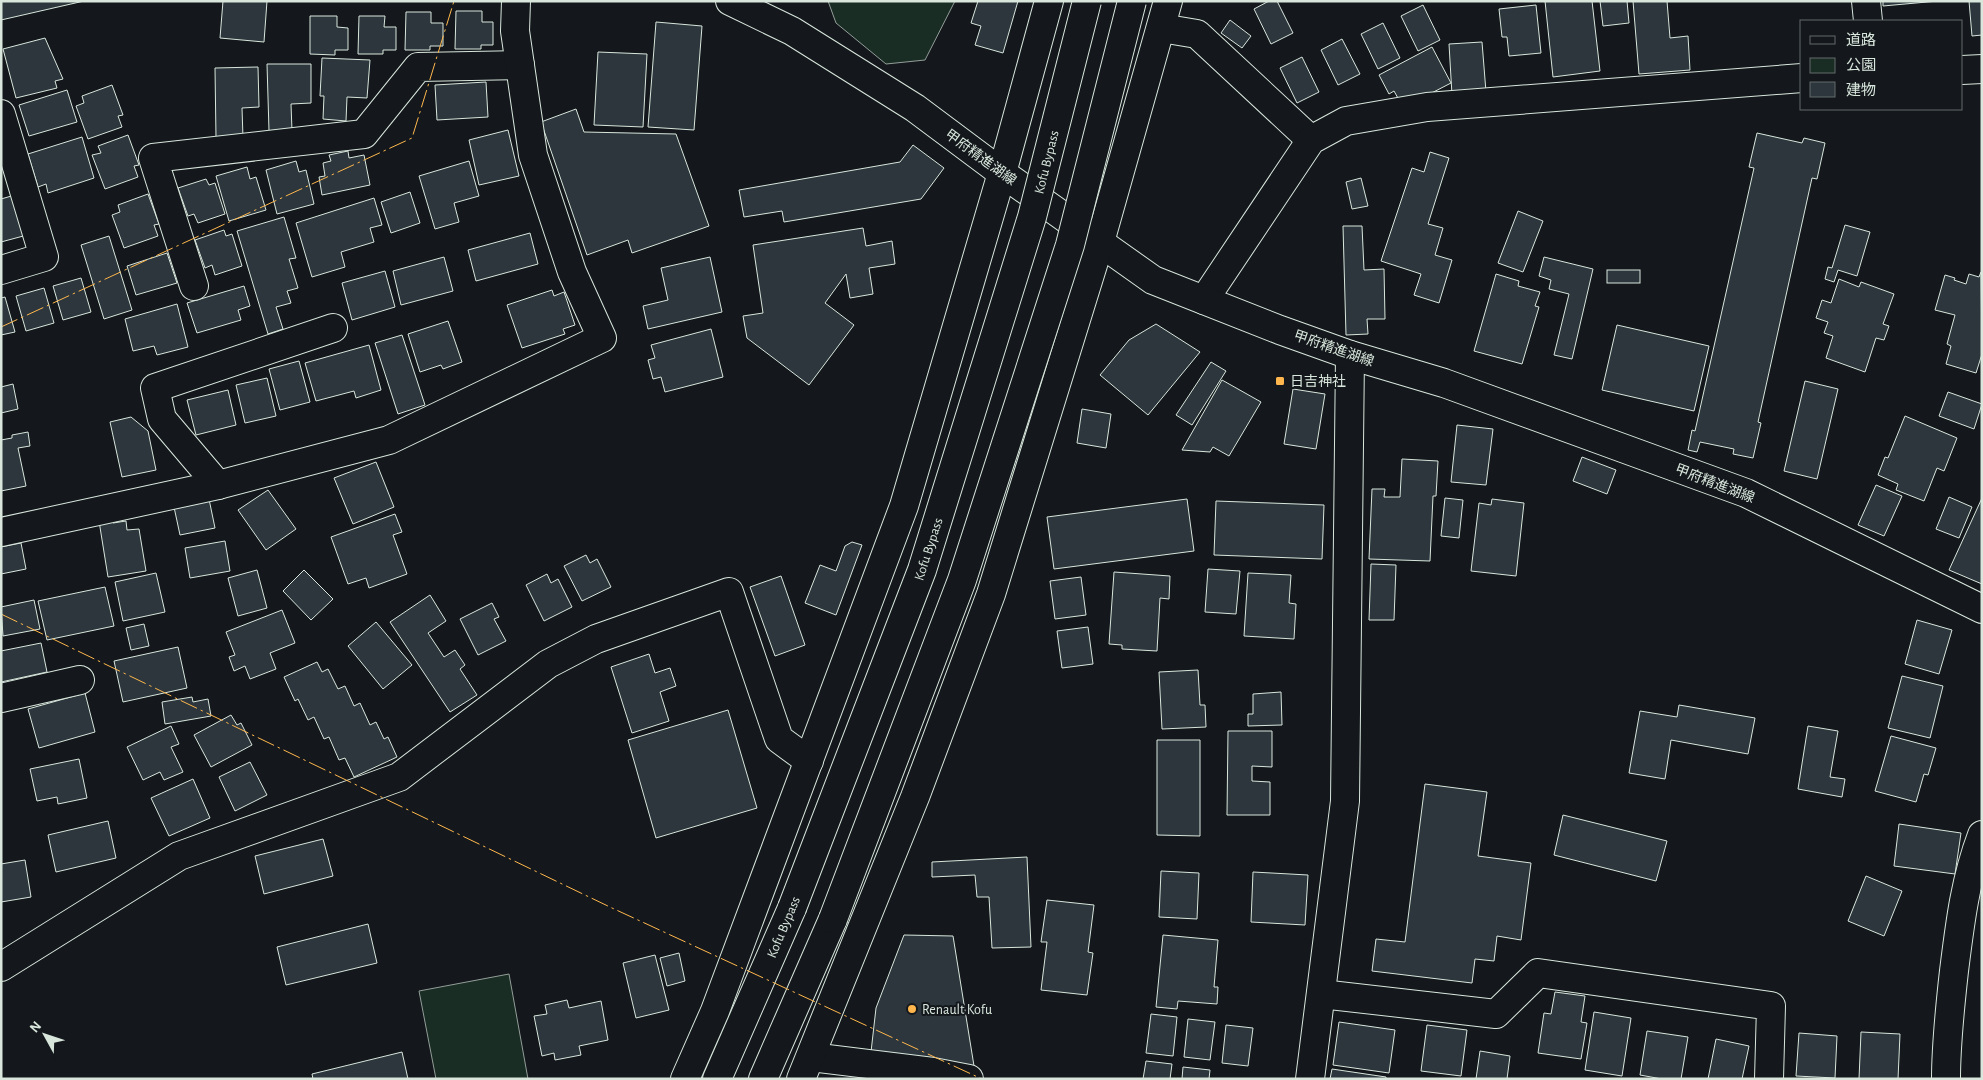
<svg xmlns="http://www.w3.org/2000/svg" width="1983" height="1080" font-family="'Alegreya Sans','Noto Sans JP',sans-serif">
<rect width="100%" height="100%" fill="#14181c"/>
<g fill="#1a2d24" stroke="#939e99">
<path d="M828,1h127l-30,59 -39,4 -50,-41z"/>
<path d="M509,974l19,105h-92l-17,-88z"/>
</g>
<g fill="#2c363c" stroke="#d8e6dc">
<path d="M1,1h83l-83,19z"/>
<path d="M223,1h44l-3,41 -44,-4z"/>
<path d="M978,1h40l-15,52 -28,-8 6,-19 -10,-3z"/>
<path d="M1269,1h8l16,32 -22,11 -17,-35z"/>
<path d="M1545,1h47l8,70 -47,6z"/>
<path d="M1600,1h27l2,22 -26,3z"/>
<path d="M1633,1h34l3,37 18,-2 2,34 -51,4z"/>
<path d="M1883,1h55l-55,5z"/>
<path d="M1969,1h13v34l-10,1z"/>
<path d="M1423,5l17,35 -22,11 -17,-35z"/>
<path d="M1536,5l5,48 -32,3 -2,-19h-5l-3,-28z"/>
<path d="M456,11h26v11h11v23h-12v4h-26z"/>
<path d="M406,12h25v11h12v23h-13v4h-25z"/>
<path d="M310,16h27v11l11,1v22h-13v5l-25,-1z"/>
<path d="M359,16h26l-1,11h12v23h-13v4h-25z"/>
<path d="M1230,20l21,16 -9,12 -21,-15z"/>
<path d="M656,22l46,4 -8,104 -46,-3z"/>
<path d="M1383,23l17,35 -22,11 -17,-35z"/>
<path d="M45,38l18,41 -8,2 2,7 -41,10 -13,-49z"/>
<path d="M1342,39l18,35 -22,11 -17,-35z"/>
<path d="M1482,42l4,50 -34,3 -3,-51z"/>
<path d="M1432,47l19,36 -33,17h-19l-5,-9 -5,3 -10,-19z"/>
<path d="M598,52l49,2 -4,73 -49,-2z"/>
<path d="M1302,57l17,35 -22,11 -17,-35z"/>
<path d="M322,58l48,2 -3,38 -20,-1 -1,24 -23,-2 1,-23h-4z"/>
<path d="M267,64h44v39l-20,1 1,27h-23z"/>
<path d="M258,67l1,40 -17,1 1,30h-27l-1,-70z"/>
<path d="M486,82l2,35 -51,3 -2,-35z"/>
<path d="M112,85l11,30 -5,1 4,11 -34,12 -12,-33 8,-3 -2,-7z"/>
<path d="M67,90l10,32 -48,14 -10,-31z"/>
<path d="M576,109l8,23 92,2 33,92 -77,27 -4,-13 -41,15 -46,-133z"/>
<path d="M508,130l11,46 -40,9 -10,-45z"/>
<path d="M1757,133l45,10 2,-5 21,5 -8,36 -5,-1 -54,244 3,1 -8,35 -20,-4 1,-5 -34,-7 -3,10 -9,-2 4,-20 3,1 59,-263 -5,-1z"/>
<path d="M128,135l11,30 -5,1 4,11 -33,12 -13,-34 9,-2 -3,-7z"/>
<path d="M82,137l12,41 -46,15 -2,-9 -8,3 -10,-33z"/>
<path d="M913,145l31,23 -23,31 -137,23 -2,-11 -38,6 -5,-27 161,-28z"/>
<path d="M348,151l1,7 15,-3 6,30 -48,10 -3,-18 6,-1 -2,-13 8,-2 -2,-6z"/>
<path d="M1430,152l19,6 -21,66 15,4 -8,27 17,5 -13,43 -25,-8 7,-21 -40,-13 31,-93 12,4z"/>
<path d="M296,161l3,11 7,-2 8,34 -37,10 -11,-44z"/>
<path d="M469,161l10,35 -25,7 5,19 -24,7 -16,-53z"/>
<path d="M247,167l3,12 6,-2 10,33 -37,11 -13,-45z"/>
<path d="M1361,178l7,28 -16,3 -6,-27z"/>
<path d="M206,179l3,6 6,-2 10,31 -27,9 -4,-9 -6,2 -10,-28z"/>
<path d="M410,192l10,31 -29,10 -10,-31z"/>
<path d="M148,194l11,30 -5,1 4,11 -34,12 -12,-33 8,-3 -2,-7z"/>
<path d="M15,195l12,40 -26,7v-43z"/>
<path d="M374,198l8,27 -12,3 4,14 -33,10 4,15 -33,10 -16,-54z"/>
<path d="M1518,211l25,10 -20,51 -25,-9z"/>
<path d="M284,217l12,41 -7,1 9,29 -11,3 4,12 -15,4 7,22 -15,5 -31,-103z"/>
<path d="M1845,225l25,7 -13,44 -19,-6 -4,12 -9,-3 3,-12 4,1z"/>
<path d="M1343,226h19l2,44 20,-1 1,50h-18l1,15 -22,1z"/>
<path d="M863,228l3,18 26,-5 3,23 -26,4 4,26 -23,4 -4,-24 -21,29 29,22 -45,60 -62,-47 -4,-22 20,-3 -10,-68z"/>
<path d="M224,230l2,6 6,-2 10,32 -27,9 -3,-10 -7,3 -10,-28z"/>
<path d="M530,233l8,31 -62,17 -8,-31z"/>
<path d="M109,236l23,74 -28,9 -23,-74z"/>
<path d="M167,253l10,30 -41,12 -9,-29z"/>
<path d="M444,257l9,34 -52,14 -8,-34z"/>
<path d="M710,257l12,55 -74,17 -5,-23 25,-6 -7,-32z"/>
<path d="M1544,257l49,12 -21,90 -18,-4 15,-61 -20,-5 2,-9 -12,-4z"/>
<rect x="1607" y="270" width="33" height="13"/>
<path d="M385,271l10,36 -43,13 -10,-37z"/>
<path d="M1981,272l1,82 -6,19 -30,-9 5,-18 -4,-2 8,-29 -20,-5 10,-35 10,3 -1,2 12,4 3,-10 10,3z"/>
<path d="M1496,274l23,7 -1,5 22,6 -5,14 4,1 -17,57 -48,-13z"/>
<path d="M81,278l10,34 -28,8 -10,-34z"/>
<path d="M1839,279l20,8 2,-5 33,12 -11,30 6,2 -5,14 -8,-2 -11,34 -39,-14 7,-22 -9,-3 4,-11 -12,-4 6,-18 9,3z"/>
<path d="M244,286l6,20 -12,4 3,10 -44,13 -10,-30z"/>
<path d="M44,288l10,35 -28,8 -10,-35z"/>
<path d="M552,290l2,6 10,-4 11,33 -12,4 2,5 -43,14 -15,-43z"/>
<path d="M5,297l10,35 -14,3v-37z"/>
<path d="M177,304l11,43 -31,8 -3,-9 -21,5 -8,-32z"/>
<path d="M448,321l14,41 -19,7 -2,-4 -21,7 -12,-38z"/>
<path d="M1156,324l44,28 -52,63 -48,-40 29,-35z"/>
<path d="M1617,325l92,21 -15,65 -92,-21z"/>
<path d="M711,329l12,48 -58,15 -4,-15 -8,2 -5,-19 7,-2 -4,-13z"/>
<path d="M402,335l23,70 -27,9 -23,-71z"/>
<path d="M369,345l12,45 -25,8 -2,-7 -38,10 -11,-38z"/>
<path d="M299,361l11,41 -30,8 -11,-41z"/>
<path d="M1211,362l15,9 -34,54 -16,-10z"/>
<path d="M267,378l9,38 -31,7 -9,-38z"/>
<path d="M1222,380l39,22 -32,54 -16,-9 -3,5 -28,-2z"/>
<path d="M1805,381l33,8 -21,90 -33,-8z"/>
<path d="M13,384l5,25 -17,4v-26z"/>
<path d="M1293,389l32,5 -9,55 -32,-5z"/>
<path d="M228,390l8,35 -40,10 -9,-35z"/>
<path d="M1948,392l34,12 -8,25 -35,-13z"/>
<path d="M1082,409l29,5 -5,34 -29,-5z"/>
<path d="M1905,416l52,22 -13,33 -7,-3 -13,33 -28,-11 2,-6 -20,-9 7,-18 3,1z"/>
<path d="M131,417l17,14 8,39 -34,7 -12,-55z"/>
<path d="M1457,425l36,4 -7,56 -35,-3z"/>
<path d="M28,432l2,14 -12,2 8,38 -25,5v-51l11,-2v-3z"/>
<path d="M1582,457l34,13 -9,24 -34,-13z"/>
<path d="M1402,459l36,2 -2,35h-3l-3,65 -61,-2 3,-70h13l-1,8h16z"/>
<path d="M376,462l18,45 -41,17 -19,-46z"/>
<path d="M1876,485l26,11 -18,40 -26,-11z"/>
<path d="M268,490l28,39 -30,21 -28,-40z"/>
<path d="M1949,497l23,10 -13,31 -23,-9z"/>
<path d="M1445,498l18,2 -4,38 -18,-2z"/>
<path d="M1982,498v86l-33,-14z"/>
<path d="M209,499l6,29 -35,7 -6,-28z"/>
<path d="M1187,499l7,52 -140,18 -7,-52z"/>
<path d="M1492,499l32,4 -8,73 -45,-5 8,-68 12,2z"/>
<path d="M1216,501l108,4 -2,54 -108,-4z"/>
<path d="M395,514l7,18 -9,3 14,39 -38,14 -3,-10 -18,6 -17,-47z"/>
<path d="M113,519v4l13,-2 1,9 12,-1 7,42 -38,6 -9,-56z"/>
<path d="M225,541l5,30 -40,7 -5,-30z"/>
<path d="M852,542l10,3 -26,70 -31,-12 15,-38 16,6 9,-25z"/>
<path d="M21,543l5,26 -25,5v-27z"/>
<path d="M586,555l4,8 7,-4 14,28 -29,14 -18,-35z"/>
<path d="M1371,564l25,1 -2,55h-25z"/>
<path d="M1208,569l32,2 -4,43 -31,-2z"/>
<path d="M257,570l10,38 -29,8 -10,-38z"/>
<path d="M304,570l29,29 -22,21 -28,-29z"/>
<path d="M1114,572l56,4 -1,23 -9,-1 -3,53 -35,-2v-4l-13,-1z"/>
<path d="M156,573l9,39 -42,9 -8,-39z"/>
<path d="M1248,573l43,2 -2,28 7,1 -2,35 -50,-3z"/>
<path d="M547,574l4,9 7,-4 14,28 -28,14 -18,-36z"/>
<path d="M781,576l24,69 -30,11 -25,-69z"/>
<path d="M1081,577l5,38 -31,4 -5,-38z"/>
<path d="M105,587l9,39 -67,14 -9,-39z"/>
<path d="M430,595l16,26 -18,12 16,24 11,-7 10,15 -5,4 17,26 -27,17 -60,-90z"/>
<path d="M34,600l6,29 -37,7 -2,-29z"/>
<path d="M492,603l7,14 -5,2 12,22 -28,14 -18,-36z"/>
<path d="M282,610l13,33 -25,10 6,16 -26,10 -5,-13 -11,5 -5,-14 6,-2 -9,-23z"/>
<path d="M1917,620l35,10 -13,44 -34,-10z"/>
<path d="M376,622l36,43 -29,24 -35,-43z"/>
<path d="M144,624l5,22 -18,4 -5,-22z"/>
<path d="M1088,627l5,37 -31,4 -5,-37z"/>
<path d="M41,643l6,29 -46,10v-31z"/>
<path d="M178,647l9,41 -64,14 -9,-41z"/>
<path d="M649,654l6,19 15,-5 6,18 -16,6 9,29 -37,12 -21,-66z"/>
<path d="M317,662l5,10 6,-3 10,20 7,-3 9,20 6,-3 10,22 6,-3 8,17 4,-2 9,20 -43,20 -9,-19 -6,2 -10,-23 -5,2 -10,-22 -6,3 -10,-21 -3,2 -11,-24z"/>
<path d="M1198,670l2,35h5l1,22 -44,2 -3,-57z"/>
<path d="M1902,676l41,10 -13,52 -42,-10z"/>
<path d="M1281,692l1,33 -34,1v-12h5v-20z"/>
<path d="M85,693l10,39 -56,16 -11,-39z"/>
<path d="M192,697l1,5 15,-3 3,17 -46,8 -3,-22z"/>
<path d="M1679,705l76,13 -7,36 -77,-14 -6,39 -36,-6 11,-62 37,6z"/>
<path d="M728,710l29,98 -101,30 -28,-98z"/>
<path d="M231,715l6,10 4,-2 11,22 -41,22 -17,-32z"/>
<path d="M171,726l8,18 -8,3 12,25 -19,8 -4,-8 -17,8 -16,-33z"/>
<path d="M1808,726l30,5 -8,46 15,2 -3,18 -44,-8z"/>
<path d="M1228,731h44v36l-20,-1v15l18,1v33h-43z"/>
<path d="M1891,736l45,12 -8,27 -4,-1 -8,28 -41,-11z"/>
<path d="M1157,740h43v96l-43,-1z"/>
<path d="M79,759l8,39 -29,6 -1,-7 -20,4 -7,-32z"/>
<path d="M250,762l17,33 -32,16 -16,-34z"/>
<path d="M193,779l17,39 -41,18 -18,-38z"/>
<path d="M1425,784l62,8 -9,64 53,7 -10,77 -24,-4 -3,25 -19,-2 -3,24 -100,-12 4,-32 29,3z"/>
<path d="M1563,815l104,26 -11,40 -102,-26z"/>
<path d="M108,821l8,37 -60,14 -8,-37z"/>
<path d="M1899,824l62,9 -6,41 -61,-8z"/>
<path d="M323,839l10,37 -69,18 -9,-38z"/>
<path d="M1027,857l4,90 -39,1 -3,-51h-12l-2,-22 -43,2v-15z"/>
<path d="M25,860l6,37 -30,5v-38z"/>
<path d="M1161,871l38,2 -2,46 -38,-2z"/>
<path d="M1253,872l55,3 -3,50 -54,-3z"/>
<path d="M1866,876l36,15 -18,45 -36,-15z"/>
<path d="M1047,900l47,5 -6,47 5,1 -6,42 -46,-5 6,-48h-6z"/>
<path d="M368,924l9,39 -91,22 -9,-38z"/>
<path d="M904,935l49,1 21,130 -103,-14 5,-44z"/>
<path d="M1163,935l55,5 -4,47h4l-1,17 -39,-3 -1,8 -21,-2z"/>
<path d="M679,953l6,28 -18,5 -7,-28z"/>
<path d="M655,955l14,55 -33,8 -13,-55z"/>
<path d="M1555,992l30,4 -4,26 6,1 -6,36 -43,-6 6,-40 7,1z"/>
<path d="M567,1000l2,8 32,-7 7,39 -29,6 2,9 -26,5 -1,-7 -12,3 -8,-40 13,-2 -2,-9z"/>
<path d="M1594,1012l37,6 -9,58 -37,-6z"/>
<path d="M1151,1014l26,3 -4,39 -27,-3z"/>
<path d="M1188,1019l27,3 -5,38 -26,-3z"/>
<path d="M1339,1022l56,8 -6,43 -56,-8z"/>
<path d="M1226,1025l27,3 -5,38 -26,-3z"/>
<path d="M1427,1025l40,5 -6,46 -40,-5z"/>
<path d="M1647,1031l41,6 -7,42h-19l-22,-4z"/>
<path d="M1861,1032l39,2 -2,45h-39z"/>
<path d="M1799,1033l38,3 -2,42 -39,-2z"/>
<path d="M1716,1039l33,7 -7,33h-34z"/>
<path d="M1480,1051l30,5 -3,23h-31z"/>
<path d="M402,1052l6,27h-95l-1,-5z"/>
<path d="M1146,1061l26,3 -2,15h-27z"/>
<path d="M1183,1067l27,3 -1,9h-27z"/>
<path d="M1332,1069l54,8v2h-56z"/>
</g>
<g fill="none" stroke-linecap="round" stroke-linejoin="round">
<defs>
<g id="minor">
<path d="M1866,1l2,20"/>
<path d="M1161,28l36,6 114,106"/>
<path d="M1962,70l20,-1"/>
<path d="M1,114l43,143 -43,13"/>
<path d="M194,286l-41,-128 211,-24 54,-67 102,-2"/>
<path d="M1204,300l107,-160 35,-19 81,-14 375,-29"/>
<path d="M218,485l-56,-66 -7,-31 178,-60"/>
<path d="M1,532l217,-47 171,-45 213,-102 -30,-66 -39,-117 -18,-124 1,-30"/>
<path d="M1,698l79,-18"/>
<path d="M1,967l178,-111 220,-79 149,-113 48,-25 133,-47 50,147 30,22"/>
<path d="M1321,994l175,20 42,-41 233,33 -2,73"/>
<path d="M811,1057l122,15 36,7"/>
<path d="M1310,1079l35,-278 5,-446"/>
<path d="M1946,1079c0,-37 4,-72 8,-108 6,-48 11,-91 28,-136"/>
</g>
<path id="major" d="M730,1l62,30 123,77 87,65 151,107 127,50 70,25 94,28 302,110 236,116"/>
<g id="highway">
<path d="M685,1079l30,-68 189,-505 98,-333 47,-172"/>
<path d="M717,1079l75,-171"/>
<path d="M763,1079l70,-160"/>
<path d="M801,1079l114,-282 76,-203 109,-352 68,-241"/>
</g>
</defs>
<use href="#minor" stroke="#d8e6dc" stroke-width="30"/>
<use href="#major" stroke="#d8e6dc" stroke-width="30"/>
<use href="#highway" stroke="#d8e6dc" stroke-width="30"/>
<use href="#minor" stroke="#14181c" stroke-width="28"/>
<use href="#major" stroke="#14181c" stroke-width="28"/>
<use href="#highway" stroke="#14181c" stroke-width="28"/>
<defs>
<g id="highway-bridge">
<path d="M792,908l130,-338 110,-353 55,-216"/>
<path d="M833,919l129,-339 108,-335 62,-244"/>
</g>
</defs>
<use href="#highway-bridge" stroke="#d8e6dc" stroke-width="30" stroke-linecap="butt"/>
<use href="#highway-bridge" stroke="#14181c" stroke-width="28"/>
<g stroke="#ffb74d" stroke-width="1" stroke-dasharray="18 4 2.5 4" stroke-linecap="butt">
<path d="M1,327l411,-189 42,-137"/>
<path d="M1,614l611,294 370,171"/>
</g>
</g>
<g fill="#ffb74d" stroke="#14181c" stroke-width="2">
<rect x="1275" y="376" width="10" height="10" rx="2.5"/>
<circle cx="912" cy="1009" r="5"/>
</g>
<g text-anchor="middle" stroke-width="4" stroke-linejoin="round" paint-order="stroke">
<g font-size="14" fill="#d8e6dc" stroke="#14181c">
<text transform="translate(981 157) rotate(36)" y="5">甲府精進湖線</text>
<text transform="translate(1046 162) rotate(-76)" y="5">Kofu Bypass</text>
<text transform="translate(1334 348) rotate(19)" y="5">甲府精進湖線</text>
<text transform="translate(1715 483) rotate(21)" y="5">甲府精進湖線</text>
<text transform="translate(928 549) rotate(-72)" y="5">Kofu Bypass</text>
<text transform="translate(783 927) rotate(-67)" y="5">Kofu Bypass</text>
</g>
<g font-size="14" fill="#d8e6dc" stroke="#14181c" text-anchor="start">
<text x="1290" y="386">日吉神社</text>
<text x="922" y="1014">Renault Kofu</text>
</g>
</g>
<rect width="1983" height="1080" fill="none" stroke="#d8e6dc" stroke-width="5"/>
<rect x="1800" y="20" width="162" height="90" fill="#14181c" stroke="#626a69"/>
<rect x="1810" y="36" width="25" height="8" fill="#14181c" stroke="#626a69"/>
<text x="1846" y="45" font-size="15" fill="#d8e6dc">道路</text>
<rect x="1810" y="58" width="25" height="15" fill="#1a2d24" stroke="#626a69"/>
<text x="1846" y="70" font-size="15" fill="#d8e6dc">公園</text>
<rect x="1810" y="82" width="25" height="15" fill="#2c363c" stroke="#626a69"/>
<text x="1846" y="95" font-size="15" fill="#d8e6dc">建物</text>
<g transform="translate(45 1035) rotate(310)" stroke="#14181c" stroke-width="4" paint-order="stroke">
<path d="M0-4L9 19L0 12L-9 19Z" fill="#d8e6dc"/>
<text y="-8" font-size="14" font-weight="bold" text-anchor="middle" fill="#d8e6dc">N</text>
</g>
</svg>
